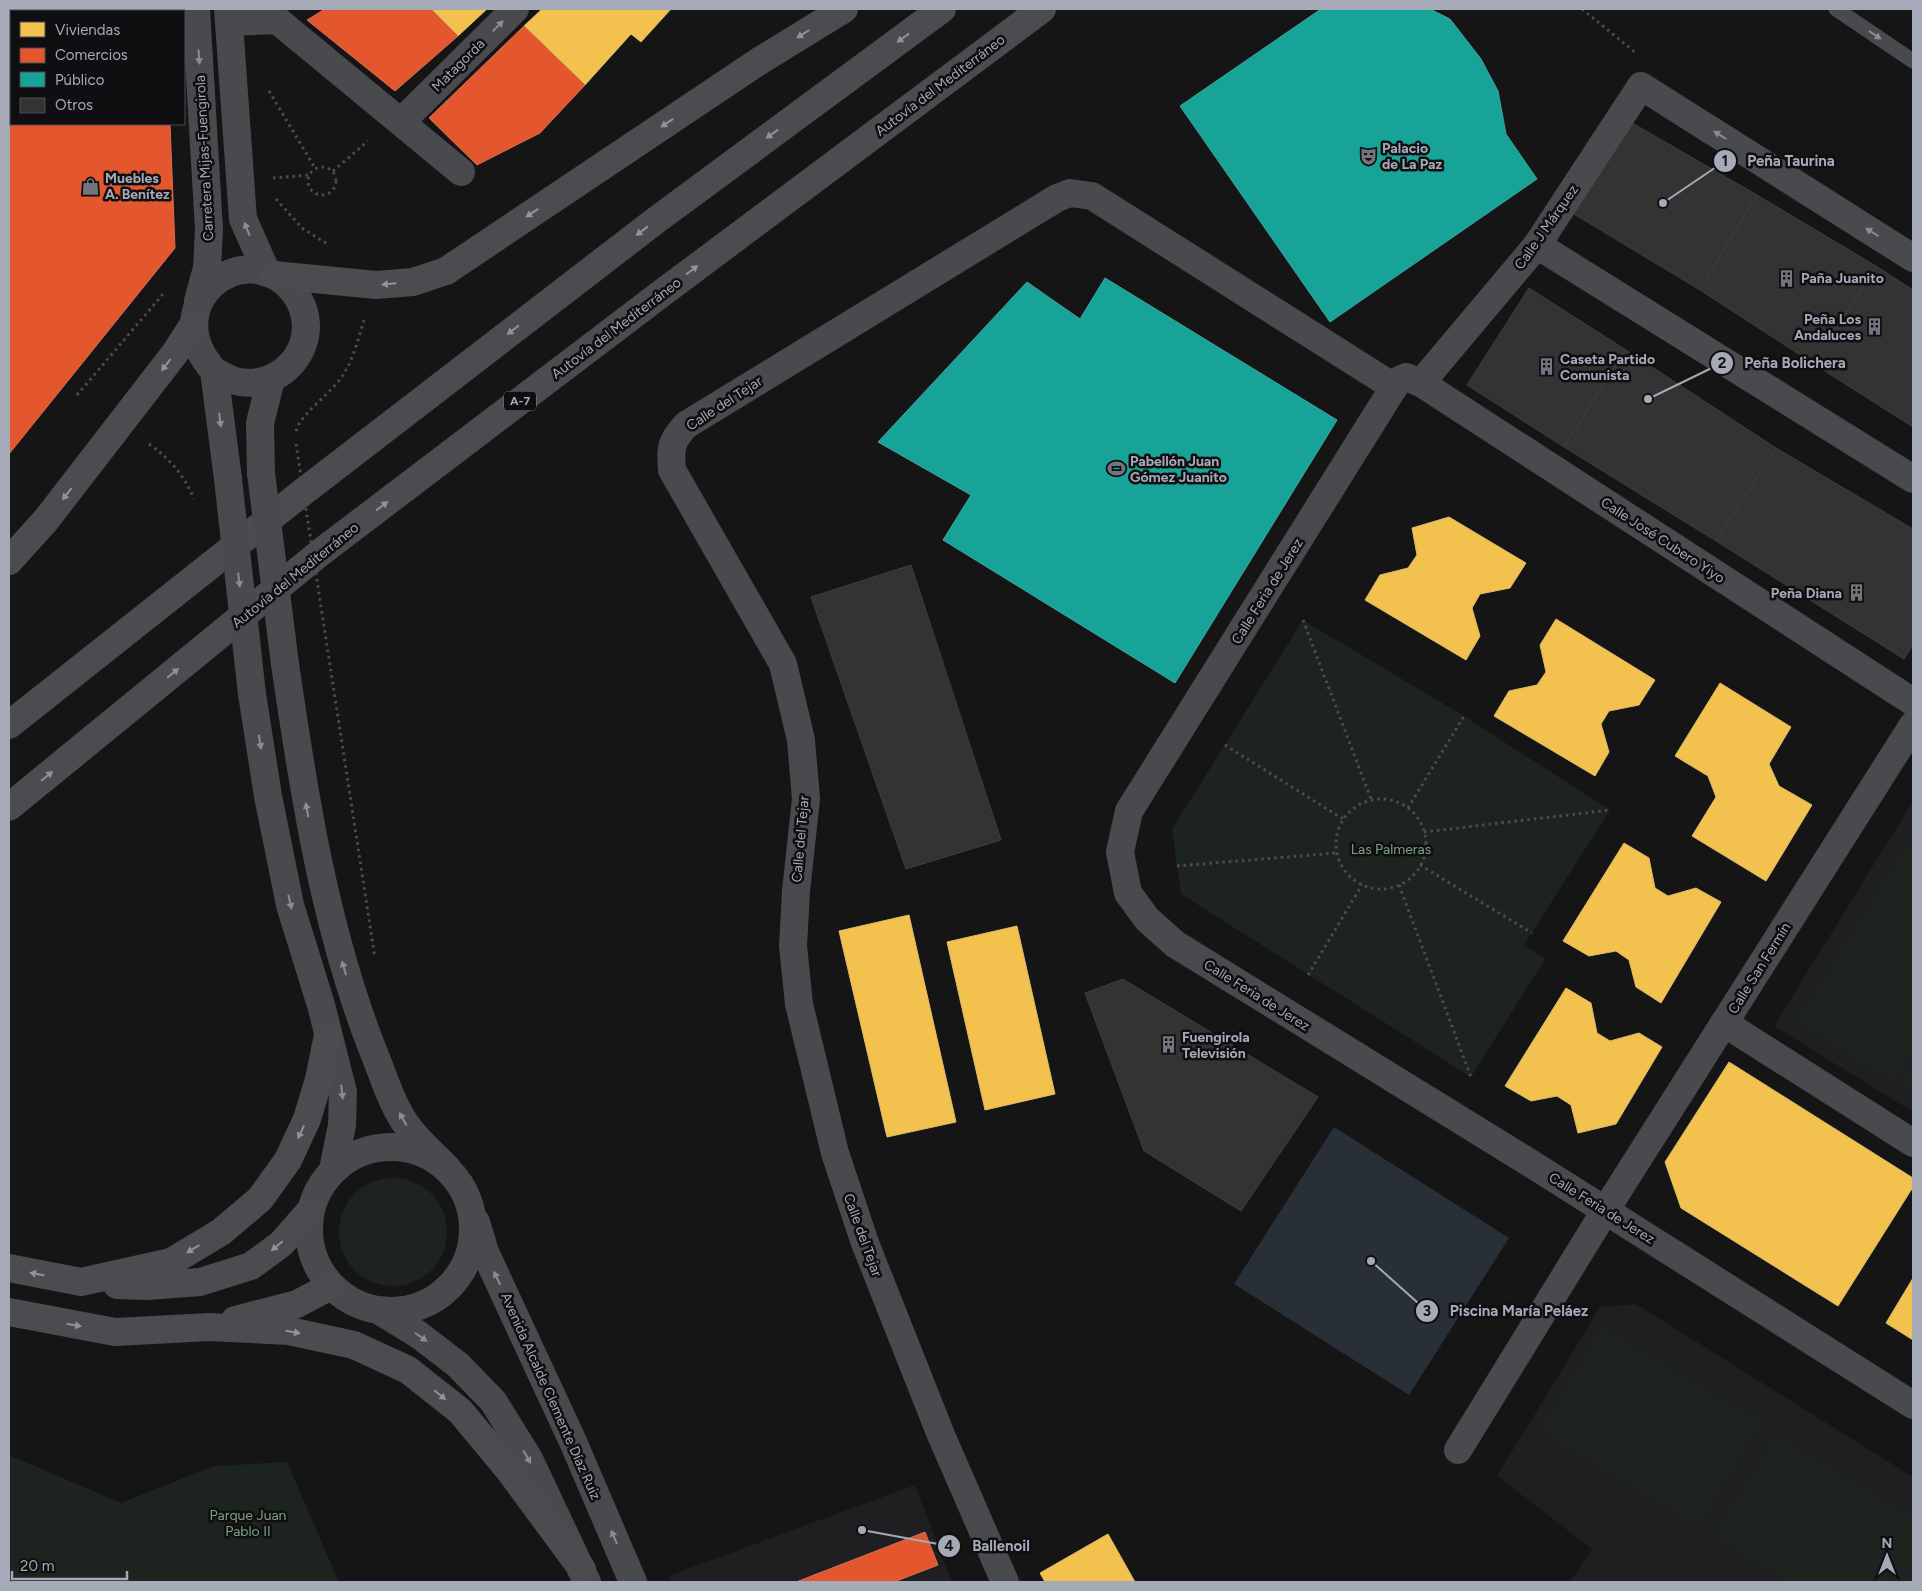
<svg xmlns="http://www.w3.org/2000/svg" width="1922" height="1591" viewBox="0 0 1922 1591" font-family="Figtree,sans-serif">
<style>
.built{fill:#1f1f21}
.green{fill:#1d241f}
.water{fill:#282f37}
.homes{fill:#f2c14e;stroke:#dbba6e}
.shops{fill:#e4572e;stroke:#d17057}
.public{fill:#17a398;stroke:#42a5a1}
.building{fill:#333334;stroke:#3e3e41}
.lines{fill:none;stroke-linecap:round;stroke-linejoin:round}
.path{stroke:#4b4b50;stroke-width:3;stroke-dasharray:2.5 4;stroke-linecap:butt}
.lane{stroke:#494a4e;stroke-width:15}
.street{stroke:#494a4e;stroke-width:28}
.highway{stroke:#4c4c50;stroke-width:28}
.path-bridge{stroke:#4b4b50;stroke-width:3;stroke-dasharray:2.5 4;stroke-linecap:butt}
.street-bridge{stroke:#494a4e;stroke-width:28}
.oneway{fill:#8a8c98}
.oneway2{fill:#90929d}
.labels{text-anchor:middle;stroke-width:5;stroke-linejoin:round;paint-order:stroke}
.shield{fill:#0f0f11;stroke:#797b85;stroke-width:1}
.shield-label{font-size:12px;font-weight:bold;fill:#a6a9b7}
.street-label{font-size:14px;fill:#a6a9b7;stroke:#0f0f11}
.poi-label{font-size:14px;font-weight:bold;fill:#a6a9b7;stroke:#0f0f11;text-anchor:start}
.park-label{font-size:14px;fill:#7ca282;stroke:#0f0f11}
.leader{fill:none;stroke:#a6a9b7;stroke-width:2}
.callout-dot{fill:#a6a9b7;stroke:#0f0f11;stroke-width:2}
.mark-label{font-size:15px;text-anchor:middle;font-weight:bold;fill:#111}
.callout-label{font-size:15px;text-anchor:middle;font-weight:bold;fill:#a6a9b7;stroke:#0f0f11;stroke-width:5;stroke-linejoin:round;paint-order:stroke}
</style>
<rect width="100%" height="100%" fill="#151515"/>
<g class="built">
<polygon points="1913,801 1913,1112 1774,1026"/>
<polygon points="1636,1304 1913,1477 1913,1582 1570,1582 1592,1549 1497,1476 1600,1307"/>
<polygon points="915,1485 952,1582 671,1582 668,1576"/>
</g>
<g class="green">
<polygon points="1303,620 1464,716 1610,810 1524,945 1545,959 1471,1077 1181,894 1172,829"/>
<polygon points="1913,837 1913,1048 1892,1081 1797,1021"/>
<polygon points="1913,1067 1913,1094 1901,1087"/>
<circle cx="393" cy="1232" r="54"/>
<polygon points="1603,1328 1760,1422 1698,1526 1541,1431"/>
<polygon points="1776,1435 1913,1518 1913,1582 1789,1582 1714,1537"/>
<polygon points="9,1455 121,1503 214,1466 287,1462 339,1582 9,1582"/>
</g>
<polygon class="water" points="1334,1127 1509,1238 1409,1395 1234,1284"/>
<g class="homes">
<polygon points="431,9 487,9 458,36"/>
<polygon points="542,9 671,9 641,42 631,34 585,85 524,26"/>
<polygon points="1449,517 1526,563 1510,588 1480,594 1472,608 1480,636 1466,660 1365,600 1380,575 1408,568 1417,555 1412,528"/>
<polygon points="1556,619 1655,680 1639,705 1609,711 1601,724 1609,752 1595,776 1494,716 1509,691 1537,685 1546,672 1540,645"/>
<polygon points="1720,683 1791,727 1769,764 1779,786 1812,805 1766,881 1692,836 1716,797 1708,776 1675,756"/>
<polygon points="1624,843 1649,858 1655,888 1668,896 1696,888 1721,902 1661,1003 1636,987 1629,960 1616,951 1589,956 1563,941"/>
<polygon points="909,915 956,1122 887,1137 839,931"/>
<polygon points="1017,926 1055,1094 985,1110 947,942"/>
<polygon points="1566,988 1591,1003 1597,1033 1610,1041 1639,1033 1662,1047 1616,1124 1578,1133 1571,1105 1557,1096 1531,1101 1505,1086"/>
<polygon points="1729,1062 1913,1178 1913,1187 1838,1306 1681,1208 1665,1162"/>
<polygon points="1913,1278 1913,1340 1886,1323"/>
<polygon points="1108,1534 1135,1582 1045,1582 1040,1573"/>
</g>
<g class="shops">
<polygon points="9,9 58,9 66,11 11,11 11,124 170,124 175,248 9,454"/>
<polygon points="99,9 115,9 118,11 98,11"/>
<polygon points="325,9 431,9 458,36 395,91 307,20"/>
<polygon points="524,26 585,85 540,133 477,165 429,118"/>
<polygon points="925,1532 938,1565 894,1582 796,1582"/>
</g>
<g class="public">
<polygon points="1321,9 1430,9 1450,19 1481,59 1498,91 1506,134 1537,179 1330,322 1180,106"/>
<polygon points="1105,278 1337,420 1175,683 943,540 971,495 878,442 1027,282 1080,319"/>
</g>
<g class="building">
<polygon points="1627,120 1757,195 1700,290 1569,211"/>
<polygon points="1757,195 1876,266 1814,364 1700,290"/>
<polygon points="1876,266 1913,290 1913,427 1814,364"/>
<polygon points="1529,288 1626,350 1564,447 1467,385"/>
<polygon points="1626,350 1776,448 1716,541 1564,447"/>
<polygon points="1776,448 1913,529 1913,645 1904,659 1716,541"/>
<polygon points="911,565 1001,840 906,869 811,597"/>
<polygon points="1123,979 1318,1097 1241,1211 1144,1151 1085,993"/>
</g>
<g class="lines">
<g class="path">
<polyline points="1582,9 1636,53"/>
<polyline points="269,91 315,168"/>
<circle cx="322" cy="181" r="14"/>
<polyline points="333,171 368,141"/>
<polyline points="273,178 309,175"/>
<polyline points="276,199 302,228 329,245"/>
<polyline points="77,395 164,293"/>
<path d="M296 431C301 413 331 394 343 375 354 358 359 336 365 317"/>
<path d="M149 444C170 459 184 475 194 499"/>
<polyline points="1303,620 1371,799"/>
<polyline points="1225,745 1343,819"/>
<circle cx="1381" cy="844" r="45"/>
<polyline points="1408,808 1464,716"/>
<polyline points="1424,832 1610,810"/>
<polyline points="1420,865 1532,933"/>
<polyline points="1177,866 1336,853"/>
<polyline points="1399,885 1471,1077"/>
<polyline points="1308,975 1362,885"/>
</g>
<polyline class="lane" points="1836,9 1913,61"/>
<g class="street">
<polyline points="196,9 209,230 207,268 198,301"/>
<polyline points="228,9 243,219 267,273"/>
<polyline points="229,22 277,20 461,172"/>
<polyline points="401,122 515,9"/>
<polyline points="1537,245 1913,479"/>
<path d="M214 371C221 374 228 379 235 381 271 390 305 363 306 327 306 314 302 303 294 292 245 232 154 304 214 371L228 479"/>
<polyline points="1421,383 1537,245 1641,86 1913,258"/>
<polyline points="261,473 260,423 271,379"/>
<path d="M285 664C304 795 324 924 372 1048 383 1074 391 1104 408 1127 419 1142 434 1155 447 1168"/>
<polyline points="252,694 268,796 290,905 321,1005 343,1092 342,1125 333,1170"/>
<polyline points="1913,702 1421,383 1406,377 1399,380 1394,387 1129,811 1120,852 1128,893 1147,919 1175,944 1530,1163 1913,1405"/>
<polyline points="1724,1023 1913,1143"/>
<circle cx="391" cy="1229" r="82"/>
<polyline points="476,1222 485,1252 574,1444 633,1582"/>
<polyline points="380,1311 419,1335 458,1365 493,1401 529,1459 587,1582"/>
<polyline points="1458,1450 1605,1211 1913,725"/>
<path d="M1005 1582 941 1435 865 1243 835 1153 799 1004 793 946 796 891 806 799 801 740 783 664 672 470C670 448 671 441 686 425L1057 198 1070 193 1092 196 1394 387"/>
</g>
<g class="highway">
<polyline points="274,275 376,285 413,282 446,271 761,60 844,9"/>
<polyline points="9,561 46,520 175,353 193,325"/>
<polyline points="9,725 303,492 655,221 942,9"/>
<polyline points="9,807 321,552 662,293 1042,9"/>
<polyline points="9,1268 81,1282 171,1262 221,1232 260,1199 288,1160 307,1119 319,1079 328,1035"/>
<polyline points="117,1285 147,1286 200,1282 251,1266 281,1244 310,1211"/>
<polyline points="9,1312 115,1332 210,1327 289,1331 354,1345 408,1370 460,1411 509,1470 582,1569"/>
<polyline points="235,1320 297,1304 331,1286"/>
</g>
<polyline class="path-bridge" points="296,444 375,958"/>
<g class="street-bridge">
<polyline points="261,473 285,664"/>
<polyline points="228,479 252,694"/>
</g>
</g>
<defs><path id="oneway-solid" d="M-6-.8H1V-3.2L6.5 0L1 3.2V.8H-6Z" transform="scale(1.25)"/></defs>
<g class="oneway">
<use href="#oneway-solid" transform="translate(498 26) rotate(-45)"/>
<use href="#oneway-solid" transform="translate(1875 35) rotate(34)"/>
<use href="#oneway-solid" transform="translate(199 57) rotate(86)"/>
<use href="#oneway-solid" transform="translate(1720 135) rotate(-148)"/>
<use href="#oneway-solid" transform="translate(247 229) rotate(-112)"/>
<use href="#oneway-solid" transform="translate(1872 232) rotate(-148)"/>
<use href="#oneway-solid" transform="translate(220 420) rotate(83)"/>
<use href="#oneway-solid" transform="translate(239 580) rotate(83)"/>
<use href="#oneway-solid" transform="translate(260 742) rotate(81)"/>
<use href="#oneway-solid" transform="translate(307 810) rotate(-101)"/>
<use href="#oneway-solid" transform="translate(290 902) rotate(77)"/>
<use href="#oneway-solid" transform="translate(344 968) rotate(-106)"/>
<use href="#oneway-solid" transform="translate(342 1092) rotate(83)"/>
<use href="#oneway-solid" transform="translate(403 1119) rotate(-119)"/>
<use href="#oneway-solid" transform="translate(497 1278) rotate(-115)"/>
<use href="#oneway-solid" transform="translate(421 1337) rotate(35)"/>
<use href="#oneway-solid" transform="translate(527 1457) rotate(60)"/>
<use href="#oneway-solid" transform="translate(614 1537) rotate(-113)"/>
</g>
<g class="oneway2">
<use href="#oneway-solid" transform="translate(803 34) rotate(148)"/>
<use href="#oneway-solid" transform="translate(903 38) rotate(144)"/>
<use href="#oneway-solid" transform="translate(667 123) rotate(146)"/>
<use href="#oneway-solid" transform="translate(772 134) rotate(144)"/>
<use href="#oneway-solid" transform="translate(532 213) rotate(146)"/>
<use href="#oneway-solid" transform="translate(642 231) rotate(142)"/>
<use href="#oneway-solid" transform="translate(692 270) rotate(-37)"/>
<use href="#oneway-solid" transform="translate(389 284) rotate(175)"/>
<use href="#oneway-solid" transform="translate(513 330) rotate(142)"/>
<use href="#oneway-solid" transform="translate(166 365) rotate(128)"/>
<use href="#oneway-solid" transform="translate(67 494) rotate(128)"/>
<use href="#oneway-solid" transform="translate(382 506) rotate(-37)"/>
<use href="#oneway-solid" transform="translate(173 673) rotate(-39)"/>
<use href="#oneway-solid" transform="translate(47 776) rotate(-39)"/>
<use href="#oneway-solid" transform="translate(301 1132) rotate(115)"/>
<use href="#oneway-solid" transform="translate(277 1246) rotate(140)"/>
<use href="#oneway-solid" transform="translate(193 1249) rotate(149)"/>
<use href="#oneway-solid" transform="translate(37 1274) rotate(-169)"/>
<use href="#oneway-solid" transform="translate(74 1325) rotate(10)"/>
<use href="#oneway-solid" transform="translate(293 1332) rotate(10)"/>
<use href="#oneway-solid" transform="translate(440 1395) rotate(39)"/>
</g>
<defs>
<symbol id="theatre-bare" viewBox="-9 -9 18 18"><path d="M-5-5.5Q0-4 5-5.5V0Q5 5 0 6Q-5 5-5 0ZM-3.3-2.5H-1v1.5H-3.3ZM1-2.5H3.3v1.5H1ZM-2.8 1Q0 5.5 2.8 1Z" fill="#73757e" stroke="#0f0f11" stroke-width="2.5" paint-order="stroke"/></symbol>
<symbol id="shop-bare" viewBox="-9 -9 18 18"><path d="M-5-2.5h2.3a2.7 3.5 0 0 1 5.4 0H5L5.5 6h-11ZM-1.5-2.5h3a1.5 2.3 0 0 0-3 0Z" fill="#73757e" stroke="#0f0f11" stroke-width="2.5" paint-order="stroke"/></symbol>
<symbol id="building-bare" viewBox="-9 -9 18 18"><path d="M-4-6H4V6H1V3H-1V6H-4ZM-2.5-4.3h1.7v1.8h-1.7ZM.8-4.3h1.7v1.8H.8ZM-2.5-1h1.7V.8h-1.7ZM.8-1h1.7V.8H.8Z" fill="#73757e" stroke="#0f0f11" stroke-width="2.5" paint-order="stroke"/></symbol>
<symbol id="stadium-bare" viewBox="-9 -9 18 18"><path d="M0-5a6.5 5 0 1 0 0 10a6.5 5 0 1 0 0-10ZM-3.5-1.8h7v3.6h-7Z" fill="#73757e" stroke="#0f0f11" stroke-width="2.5" paint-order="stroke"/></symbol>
</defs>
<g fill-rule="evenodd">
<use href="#theatre-bare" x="1356" y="144" width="25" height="25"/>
<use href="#shop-bare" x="78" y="174" width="25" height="25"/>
<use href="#building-bare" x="1774" y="266" width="25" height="25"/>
<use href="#building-bare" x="1862" y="314" width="25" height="25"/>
<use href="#building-bare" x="1534" y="354" width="25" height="25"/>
<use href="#stadium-bare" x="1104" y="456" width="25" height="25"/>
<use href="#building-bare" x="1844" y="580" width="25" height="25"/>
<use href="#building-bare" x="1156" y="1032" width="25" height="25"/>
</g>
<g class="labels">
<rect class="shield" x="504" y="391.5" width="32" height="19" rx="4"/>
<g class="shield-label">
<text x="520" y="405">A-7</text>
</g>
<g class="street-label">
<text transform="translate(458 65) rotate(-45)" y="5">Matagorda</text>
<text transform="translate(940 85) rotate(-37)" y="5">Autovía del Mediterráneo</text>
<text transform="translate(204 158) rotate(-93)" y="5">Carretera Mijas-Fuengirola</text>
<text transform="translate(1546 227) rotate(-55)" y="5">Calle J Márquez</text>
<text transform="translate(616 328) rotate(-37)" y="5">Autovía del Mediterráneo</text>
<text transform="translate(724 403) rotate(-33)" y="5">Calle del Tejar</text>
<text transform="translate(1663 540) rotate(33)" y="5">Calle José Cubero Yiyo</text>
<text transform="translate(295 575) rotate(-39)" y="5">Autovía del Mediterráneo</text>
<text transform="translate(1267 591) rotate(-58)" y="5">Calle Feria de Jerez</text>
<text transform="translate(800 839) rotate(-85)" y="5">Calle del Tejar</text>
<text transform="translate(1759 968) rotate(-58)" y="5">Calle San Fermín</text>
<text transform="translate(1257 995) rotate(32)" y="5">Calle Feria de Jerez</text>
<text transform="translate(1602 1208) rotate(32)" y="5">Calle Feria de Jerez</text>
<text transform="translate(863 1235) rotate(70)" y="5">Calle del Tejar</text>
<text transform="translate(551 1396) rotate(66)" y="5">Avenida Alcalde Clemente Díaz Ruiz</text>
</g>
<g class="poi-label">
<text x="1382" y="153">Palacio<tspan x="1382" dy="16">de La Paz</tspan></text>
<text x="105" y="183">Muebles<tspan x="105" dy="16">A. Benítez</tspan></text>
<text x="1801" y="283">Paña Juanito</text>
<text x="1861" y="324" text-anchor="end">Peña Los<tspan x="1861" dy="16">Andaluces</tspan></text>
<text x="1560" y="364">Caseta Partido<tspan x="1560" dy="16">Comunista</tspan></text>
<text x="1130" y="466">Pabellón Juan<tspan x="1130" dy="16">Gómez Juanito</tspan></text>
<text x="1842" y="598" text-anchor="end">Peña Diana</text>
<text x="1182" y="1042">Fuengirola<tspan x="1182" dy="16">Televisión</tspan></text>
</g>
<g class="park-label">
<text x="1391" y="854">Las Palmeras</text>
<text x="248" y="1520">Parque Juan<tspan x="248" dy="16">Pablo II</tspan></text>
</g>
</g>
<path class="leader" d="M1663 203L1725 161M1648 399L1722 363M1371 1261L1427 1311M862 1530L949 1546"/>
<g class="callout-dot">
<circle cx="1663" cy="203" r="5"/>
<circle cx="1648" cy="399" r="5"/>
<circle cx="1371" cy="1261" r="5"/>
<circle cx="862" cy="1530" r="5"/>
<circle cx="1725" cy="161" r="12"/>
<circle cx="1722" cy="363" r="12"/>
<circle cx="1427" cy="1311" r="12"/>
<circle cx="949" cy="1546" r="12"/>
</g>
<g class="mark-label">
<text x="1725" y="166">1</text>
<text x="1722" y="368">2</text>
<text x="1427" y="1316">3</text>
<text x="949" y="1551">4</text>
</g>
<g class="callout-label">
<text x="1791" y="166">Peña Taurina</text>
<text x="1795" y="368">Peña Bolichera</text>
<text x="1519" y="1316">Piscina María Peláez</text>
<text x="1001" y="1551">Ballenoil</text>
</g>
<rect width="1922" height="1591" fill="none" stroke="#a6a9b7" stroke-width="20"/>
<rect x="10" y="10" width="175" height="115" fill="#0f0f11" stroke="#4b4d53"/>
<rect x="20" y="22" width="25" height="15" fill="#f2c14e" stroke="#4b4d53"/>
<text x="55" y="35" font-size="15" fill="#a6a9b7">Viviendas</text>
<rect x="20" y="48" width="25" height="15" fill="#e4572e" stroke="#4b4d53"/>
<text x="55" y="60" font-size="15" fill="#a6a9b7">Comercios</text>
<rect x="20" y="72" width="25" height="15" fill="#17a398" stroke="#4b4d53"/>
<text x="55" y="85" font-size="15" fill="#a6a9b7">Público</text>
<rect x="20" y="98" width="25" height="15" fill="#333334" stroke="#4b4d53"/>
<text x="55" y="110" font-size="15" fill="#a6a9b7">Otros</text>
<g transform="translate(1887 1556)" stroke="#0f0f11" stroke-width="4" paint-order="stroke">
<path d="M0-4L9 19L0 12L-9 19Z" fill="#a6a9b7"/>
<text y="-8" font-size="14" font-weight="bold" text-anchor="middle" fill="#a6a9b7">N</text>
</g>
<path d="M12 1571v8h115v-8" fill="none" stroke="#a6a9b7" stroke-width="2.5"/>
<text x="20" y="1571" font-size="15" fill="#a6a9b7" stroke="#0f0f11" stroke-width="4" paint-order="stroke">20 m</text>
</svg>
